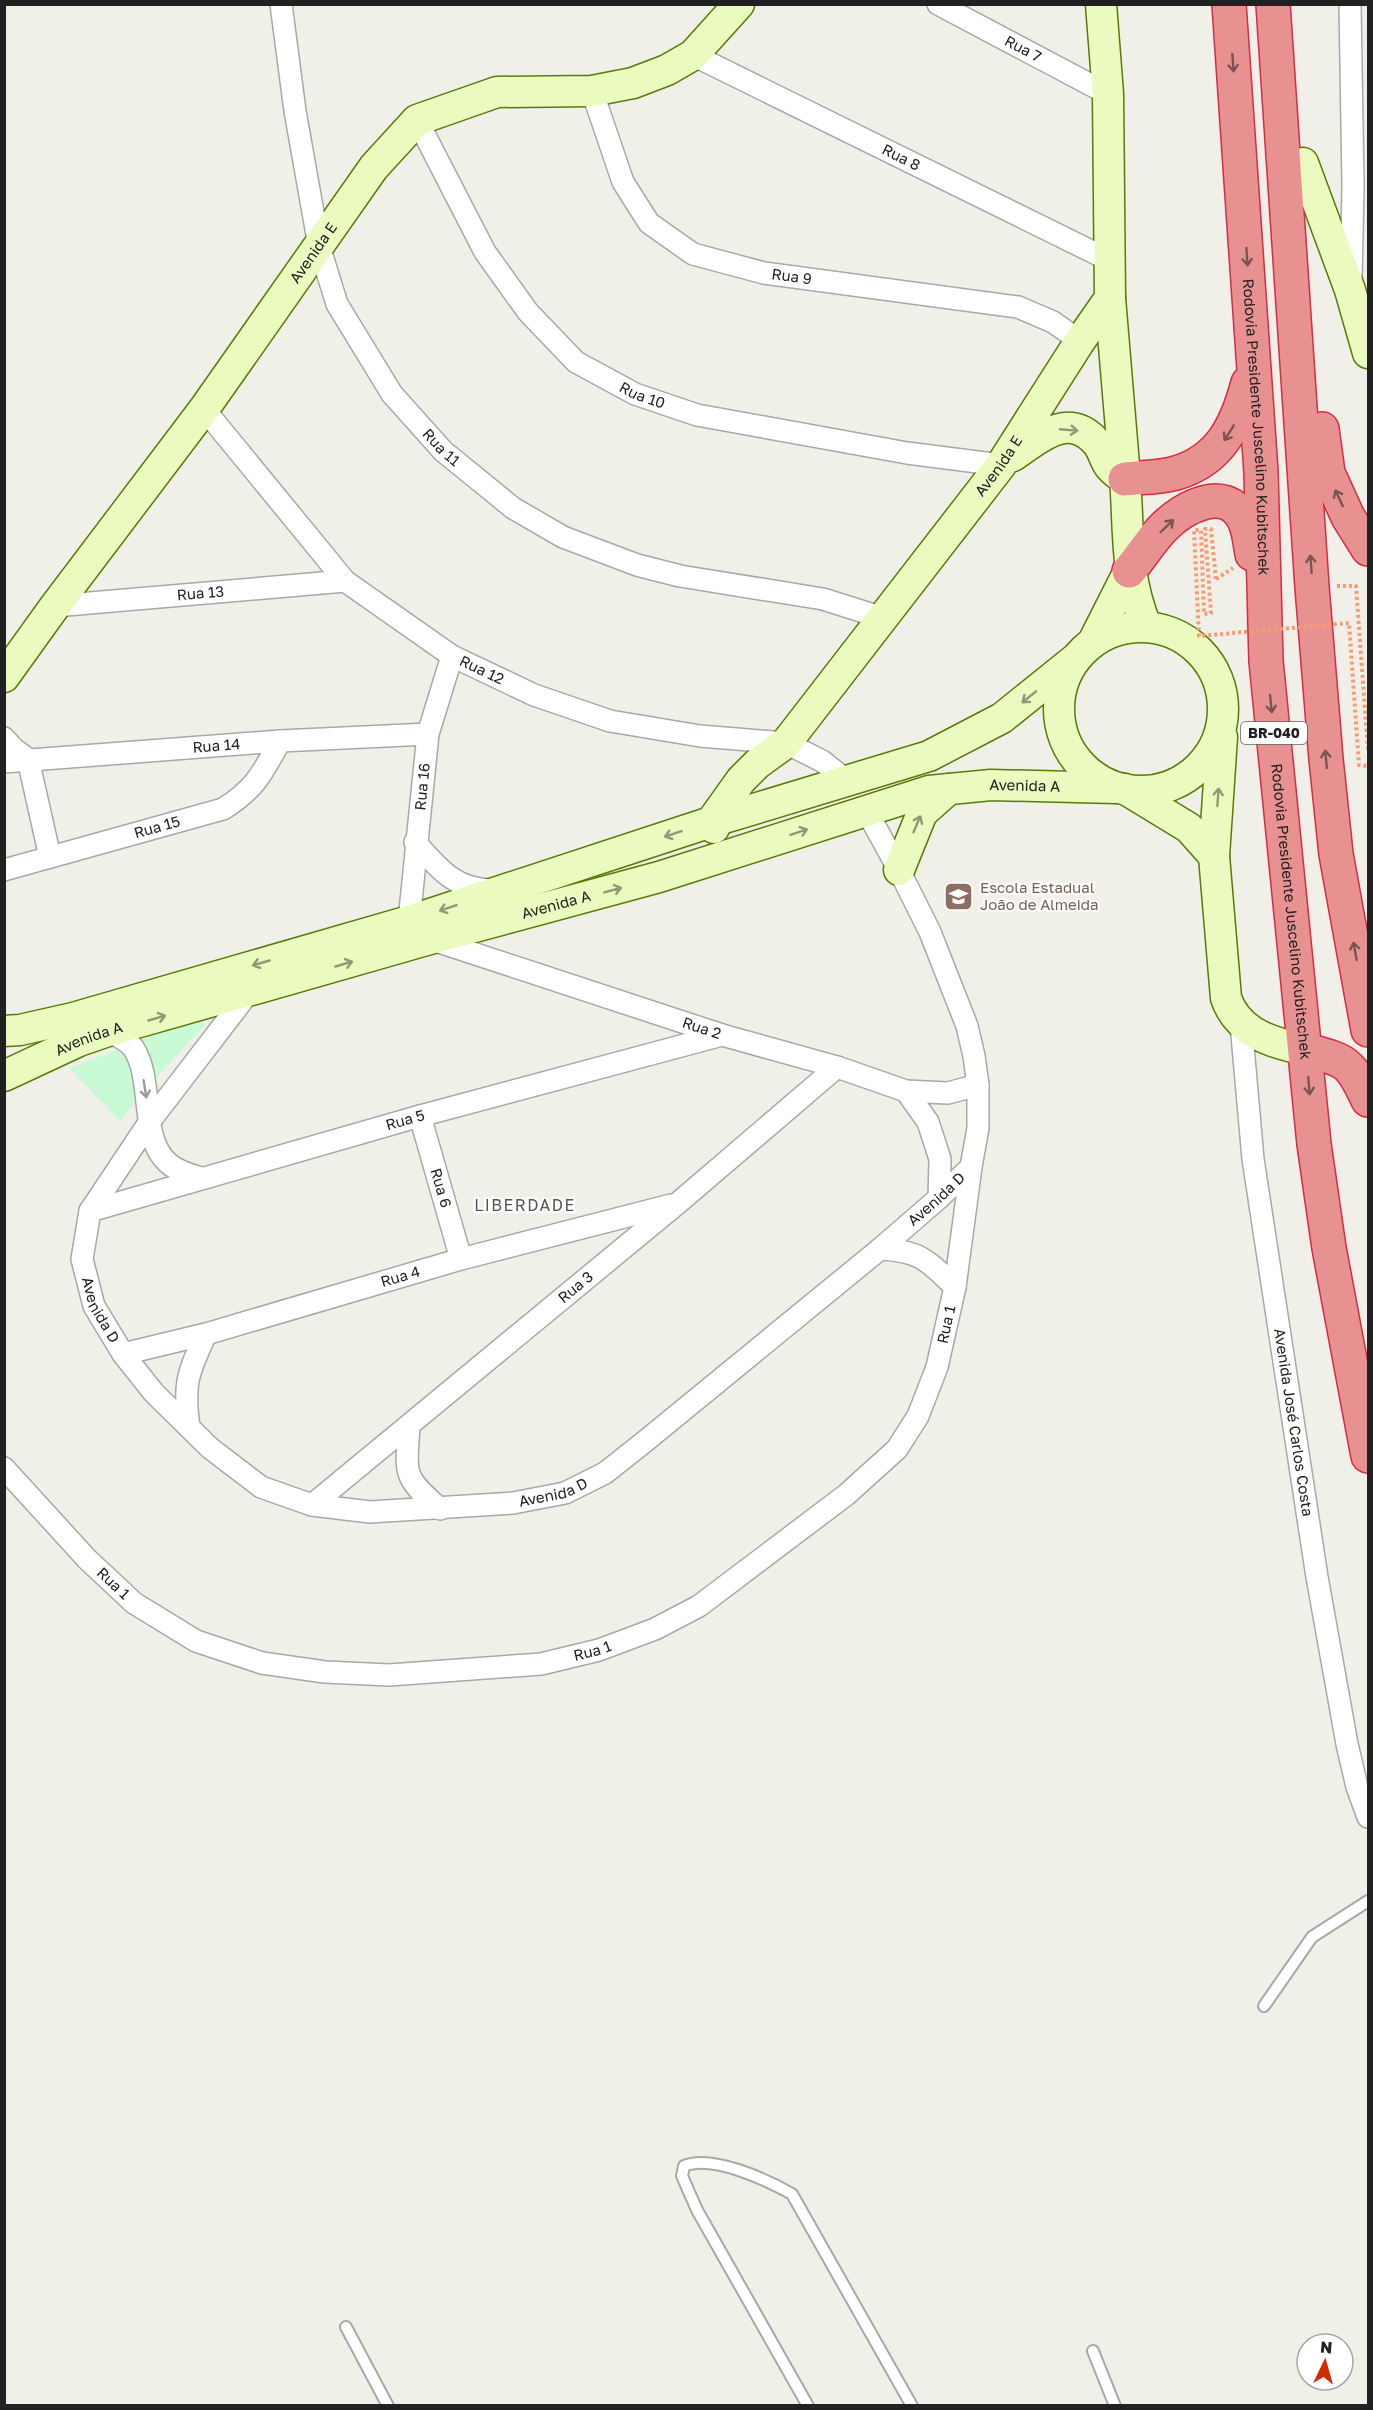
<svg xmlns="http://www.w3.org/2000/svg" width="1373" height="2410" viewBox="0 0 1373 2410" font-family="'Golos Text',sans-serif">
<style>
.park{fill:#c7fad5}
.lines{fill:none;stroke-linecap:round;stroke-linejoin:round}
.lane-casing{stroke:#a8a8a8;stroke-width:14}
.street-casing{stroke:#a8a8a8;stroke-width:24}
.secondary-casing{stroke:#577b06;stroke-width:33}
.highway-casing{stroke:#db2943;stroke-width:36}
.path{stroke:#f99a71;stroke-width:4;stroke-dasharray:3 3;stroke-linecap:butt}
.lane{stroke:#fff;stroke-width:10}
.street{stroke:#fff;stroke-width:21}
.secondary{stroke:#ebfabe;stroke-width:30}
.highway{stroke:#e79291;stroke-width:33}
.path-bridge{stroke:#f99a71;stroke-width:4;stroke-dasharray:3 3;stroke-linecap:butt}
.oneway{stroke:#7a5453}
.oneway2{stroke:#909877}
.oneway3{stroke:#9b9b9b}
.labels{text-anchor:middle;stroke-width:4.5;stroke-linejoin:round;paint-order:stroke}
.shield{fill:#fff;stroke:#646464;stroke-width:1.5}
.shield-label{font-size:14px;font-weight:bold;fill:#212121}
.street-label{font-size:15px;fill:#212121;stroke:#fff}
.education-label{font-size:15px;fill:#785e54;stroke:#fff;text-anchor:start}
.neighbourhood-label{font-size:16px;letter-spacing:1.5px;fill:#545454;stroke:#fff}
</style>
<rect width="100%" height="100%" fill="#f1f0e8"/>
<polygon class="park" points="198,1018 205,1025 146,1088 120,1121 69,1068"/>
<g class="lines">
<defs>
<g id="lane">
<polyline points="1264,2006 1312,1937 1368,1901"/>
<polyline points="346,2327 388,2406"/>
<polyline points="1093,2351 1115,2406"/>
<path d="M808 2406 697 2210 682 2176 684 2166C712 2154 767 2180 792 2194L912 2406"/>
</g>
<g id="street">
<path id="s1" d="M281 4 295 111 319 246 337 304 392 394 443 451 513 508 563 537 637 565 680 576 823 599 883 618"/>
<path id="s2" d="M938 4 1108 94"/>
<polyline points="1350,4 1353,186 1351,280"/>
<path id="s3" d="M693 55 1111 261"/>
<path id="s4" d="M592 91 623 182 649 223 693 254 764 273 1018 307 1053 322 1080 341"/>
<path id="s5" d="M417 120 485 252 528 312 576 362 635 394 697 415 907 453 1001 465"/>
<path id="s6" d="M204 409 345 581 452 656 534 695 610 721 700 736 786 743 822 761 846 780"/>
<path id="s7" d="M55 606 345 581"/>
<polyline points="4,738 14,749 28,759 50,857"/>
<path id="s8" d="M4 762 280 741 428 734"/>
<path d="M415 842C439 869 455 890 493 890"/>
<path id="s9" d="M4 870 223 809C255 789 262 774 280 741"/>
<path id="s10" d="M409 921 428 734 452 656"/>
<path id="s11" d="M430 939 722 1035 837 1067 906 1091 948 1093 978 1085"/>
<path id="s12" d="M249 992 150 1121 90 1211 82 1259 94 1306 123 1354 154 1393 210 1448 261 1487 312 1505 370 1512 513 1503 565 1493 605 1473 643 1443 880 1249 939 1198 971 1167 978 1128V1085L974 1056 967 1026 930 932 899 870 866 810"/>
<path id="s13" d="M1241 1024 1253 1159 1317 1577 1347 1744 1357 1787 1368 1817"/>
<path d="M108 1031C117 1036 128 1040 134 1049 154 1081 139 1137 168 1163 177 1171 190 1175 201 1178"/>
<polyline points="906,1091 928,1122 940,1159 939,1198"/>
<path id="s14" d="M420 1116 461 1259"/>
<path id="s15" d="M90 1211 420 1116 722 1035"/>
<path d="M880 1249C921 1251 927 1260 955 1287"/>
<path id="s16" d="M123 1354 206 1334 461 1259 671 1205"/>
<path d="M409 1426C406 1475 402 1476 440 1509"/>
<path d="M189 1427C183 1384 188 1372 206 1334"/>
<path id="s17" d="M4 1468 87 1559 134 1603 196 1641 262 1663 325 1672 389 1675 541 1664 599 1650 655 1629 699 1606 846 1495 897 1449 918 1416 937 1367 955 1287 971 1167"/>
<path id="s18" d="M312 1505 678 1203 837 1067"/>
</g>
<g id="secondary">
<polyline points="1303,163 1350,290 1368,353"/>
<path d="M1110 298C1115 357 1120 417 1125 477 1129 531 1125 575 1146 626"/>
<path d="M1013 456C1039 438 1068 411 1096 442 1103 449 1104 460 1110 467 1114 472 1120 476 1125 479"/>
<circle cx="1141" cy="709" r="82"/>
<polyline points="1093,642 1129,571"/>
<path id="s19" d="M4 677 55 606 204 409 374 167 417 120 497 92 592 91 633 83 667 70 693 55 739 4"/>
<path d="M1222 737 1214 856 1226 998C1238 1033 1272 1043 1306 1050"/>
<polyline points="1125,789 1189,828 1214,856"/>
<path id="s20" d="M714 828 711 822 741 780 757 764 786 743 1001 465 1080 341 1110 298 1108 94 1101 4"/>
<polyline points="899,870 922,813 949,789"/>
<polyline points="4,1031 20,1030 73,1018 409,921 711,822 929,756 1002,718 1074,660"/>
<path id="s21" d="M4 1076 79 1041 108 1031 430 939 659 877 929 791 991 785 1116 788"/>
</g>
<g id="highway">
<path id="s22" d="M1229 4 1261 472 1266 661 1314 1144 1329 1248 1368 1456"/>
<polyline points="1273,4 1312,587 1326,759 1336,854 1368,1030"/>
<polyline points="1322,429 1328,473 1348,517 1368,549"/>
<path d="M1125 479C1141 477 1160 478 1176 473 1221 460 1237 424 1248 383"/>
<path d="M1129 571C1141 557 1151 540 1164 527 1184 507 1225 485 1243 518 1249 528 1250 543 1252 554"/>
<path d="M1306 1050C1347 1061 1350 1061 1368 1100"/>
</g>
</defs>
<use href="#lane" class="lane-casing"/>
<use href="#street" class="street-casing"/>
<use href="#secondary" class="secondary-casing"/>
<use href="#highway" class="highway-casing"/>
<g class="path">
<polyline points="1216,579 1233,568"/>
<polyline points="1337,586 1356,586 1368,751"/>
</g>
<use href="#lane" class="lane"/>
<use href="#street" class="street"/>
<use href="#secondary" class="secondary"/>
<use href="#highway" class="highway"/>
<polyline class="path-bridge" points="1216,579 1211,529 1205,529 1211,613 1204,614 1201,530 1194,530 1199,636 1349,623 1359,765 1368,766"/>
</g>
<defs><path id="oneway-shaft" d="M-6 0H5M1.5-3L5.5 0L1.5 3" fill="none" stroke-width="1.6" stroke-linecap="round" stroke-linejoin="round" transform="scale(1.5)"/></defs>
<g class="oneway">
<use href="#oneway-shaft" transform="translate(1233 63) rotate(86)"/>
<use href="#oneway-shaft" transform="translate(1247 257) rotate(86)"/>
<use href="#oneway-shaft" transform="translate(1229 433) rotate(122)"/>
<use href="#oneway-shaft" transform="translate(1339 498) rotate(-115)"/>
<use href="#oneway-shaft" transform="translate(1167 526) rotate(-44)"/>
<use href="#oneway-shaft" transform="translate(1311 564) rotate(-94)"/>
<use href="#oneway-shaft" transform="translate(1271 704) rotate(84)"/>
<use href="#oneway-shaft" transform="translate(1326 759) rotate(-95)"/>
<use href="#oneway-shaft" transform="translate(1355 951) rotate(-100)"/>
<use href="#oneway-shaft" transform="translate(1309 1086) rotate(85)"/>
</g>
<g class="oneway2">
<use href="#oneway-shaft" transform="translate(1069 430) rotate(5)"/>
<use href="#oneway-shaft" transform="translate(1029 697) rotate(141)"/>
<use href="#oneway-shaft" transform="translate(1218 797) rotate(-86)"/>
<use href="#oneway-shaft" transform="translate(917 824) rotate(-67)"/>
<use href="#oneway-shaft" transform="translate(799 832) rotate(-18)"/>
<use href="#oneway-shaft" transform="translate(673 834) rotate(162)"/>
<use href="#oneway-shaft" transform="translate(613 890) rotate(-15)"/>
<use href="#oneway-shaft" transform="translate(448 908) rotate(162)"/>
<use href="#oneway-shaft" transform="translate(261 963) rotate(164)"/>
<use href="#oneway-shaft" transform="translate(344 964) rotate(-16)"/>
<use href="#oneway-shaft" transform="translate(157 1018) rotate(-16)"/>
</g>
<use class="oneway3" href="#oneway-shaft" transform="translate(145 1089) rotate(81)"/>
<defs>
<symbol id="school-square" viewBox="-11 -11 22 22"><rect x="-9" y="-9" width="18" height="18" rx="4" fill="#8d6e63" stroke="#fff"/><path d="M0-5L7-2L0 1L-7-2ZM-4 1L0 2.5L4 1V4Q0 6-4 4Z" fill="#fff"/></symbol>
</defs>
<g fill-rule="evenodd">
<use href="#school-square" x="942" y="880" width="33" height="33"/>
</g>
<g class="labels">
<rect class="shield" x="1241" y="722" width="66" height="22" rx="4.5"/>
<g class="shield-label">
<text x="1274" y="738">BR-040</text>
</g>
<g class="street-label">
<text dy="5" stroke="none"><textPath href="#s2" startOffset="96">Rua 7</textPath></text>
<text dy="5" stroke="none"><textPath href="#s3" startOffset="232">Rua 8</textPath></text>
<text dy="5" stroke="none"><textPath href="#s19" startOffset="525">Avenida E</textPath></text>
<text dy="5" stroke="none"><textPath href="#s4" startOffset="300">Rua 9</textPath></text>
<text dy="5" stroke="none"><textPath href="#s5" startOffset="366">Rua 10</textPath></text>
<text dy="5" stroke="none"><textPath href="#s22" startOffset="424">Rodovia Presidente Juscelino Kubitschek</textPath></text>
<text dy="5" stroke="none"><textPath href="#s1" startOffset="484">Rua 11</textPath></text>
<text dy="5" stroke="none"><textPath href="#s20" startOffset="466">Avenida E</textPath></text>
<text dy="5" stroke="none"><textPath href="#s7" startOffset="146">Rua 13</textPath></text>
<text dy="5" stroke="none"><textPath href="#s6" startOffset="386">Rua 12</textPath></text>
<text dy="5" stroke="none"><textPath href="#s8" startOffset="213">Rua 14</textPath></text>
<text dy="5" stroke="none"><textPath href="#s21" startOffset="1065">Avenida A</textPath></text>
<text dy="5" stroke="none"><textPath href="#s10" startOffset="135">Rua 16</textPath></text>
<text dy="5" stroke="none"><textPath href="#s9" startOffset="159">Rua 15</textPath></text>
<text dy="5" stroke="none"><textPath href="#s21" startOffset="579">Avenida A</textPath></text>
<text dy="5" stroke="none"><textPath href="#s22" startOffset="910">Rodovia Presidente Juscelino Kubitschek</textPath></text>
<text dy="5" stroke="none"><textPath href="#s11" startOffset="286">Rua 2</textPath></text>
<text dy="5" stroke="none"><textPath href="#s21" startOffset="93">Avenida A</textPath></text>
<text dy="5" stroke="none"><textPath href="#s15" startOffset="328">Rua 5</textPath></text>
<text dy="5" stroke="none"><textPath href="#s14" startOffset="75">Rua 6</textPath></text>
<text dy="5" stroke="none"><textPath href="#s12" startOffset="1400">Avenida D</textPath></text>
<text dy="5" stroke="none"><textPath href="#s16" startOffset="288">Rua 4</textPath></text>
<text dy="5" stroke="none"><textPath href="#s18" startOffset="342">Rua 3</textPath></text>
<text dy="5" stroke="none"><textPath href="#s12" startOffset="374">Avenida D</textPath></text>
<text dy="5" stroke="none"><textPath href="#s17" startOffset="1167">Rua 1</textPath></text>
<text dy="5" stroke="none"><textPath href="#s13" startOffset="402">Avenida José Carlos Costa</textPath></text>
<text dy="5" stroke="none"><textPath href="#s12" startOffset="914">Avenida D</textPath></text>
<text dy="5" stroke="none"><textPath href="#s17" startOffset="159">Rua 1</textPath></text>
<text dy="5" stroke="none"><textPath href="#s17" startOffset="663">Rua 1</textPath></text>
</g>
<g class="education-label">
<text x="980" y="893">Escola Estadual<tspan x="980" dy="17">João de Almeida</tspan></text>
</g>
<g class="neighbourhood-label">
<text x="525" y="1211">LIBERDADE</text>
</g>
</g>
<rect width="1373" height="2410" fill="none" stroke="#212121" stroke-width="12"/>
<g transform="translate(1325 2362) rotate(5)"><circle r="28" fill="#ffffff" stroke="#a6a6a6" stroke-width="1.5"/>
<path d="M0-4.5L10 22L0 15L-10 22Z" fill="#d12a01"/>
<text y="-9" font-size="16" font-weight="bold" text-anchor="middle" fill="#212121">N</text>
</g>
</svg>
